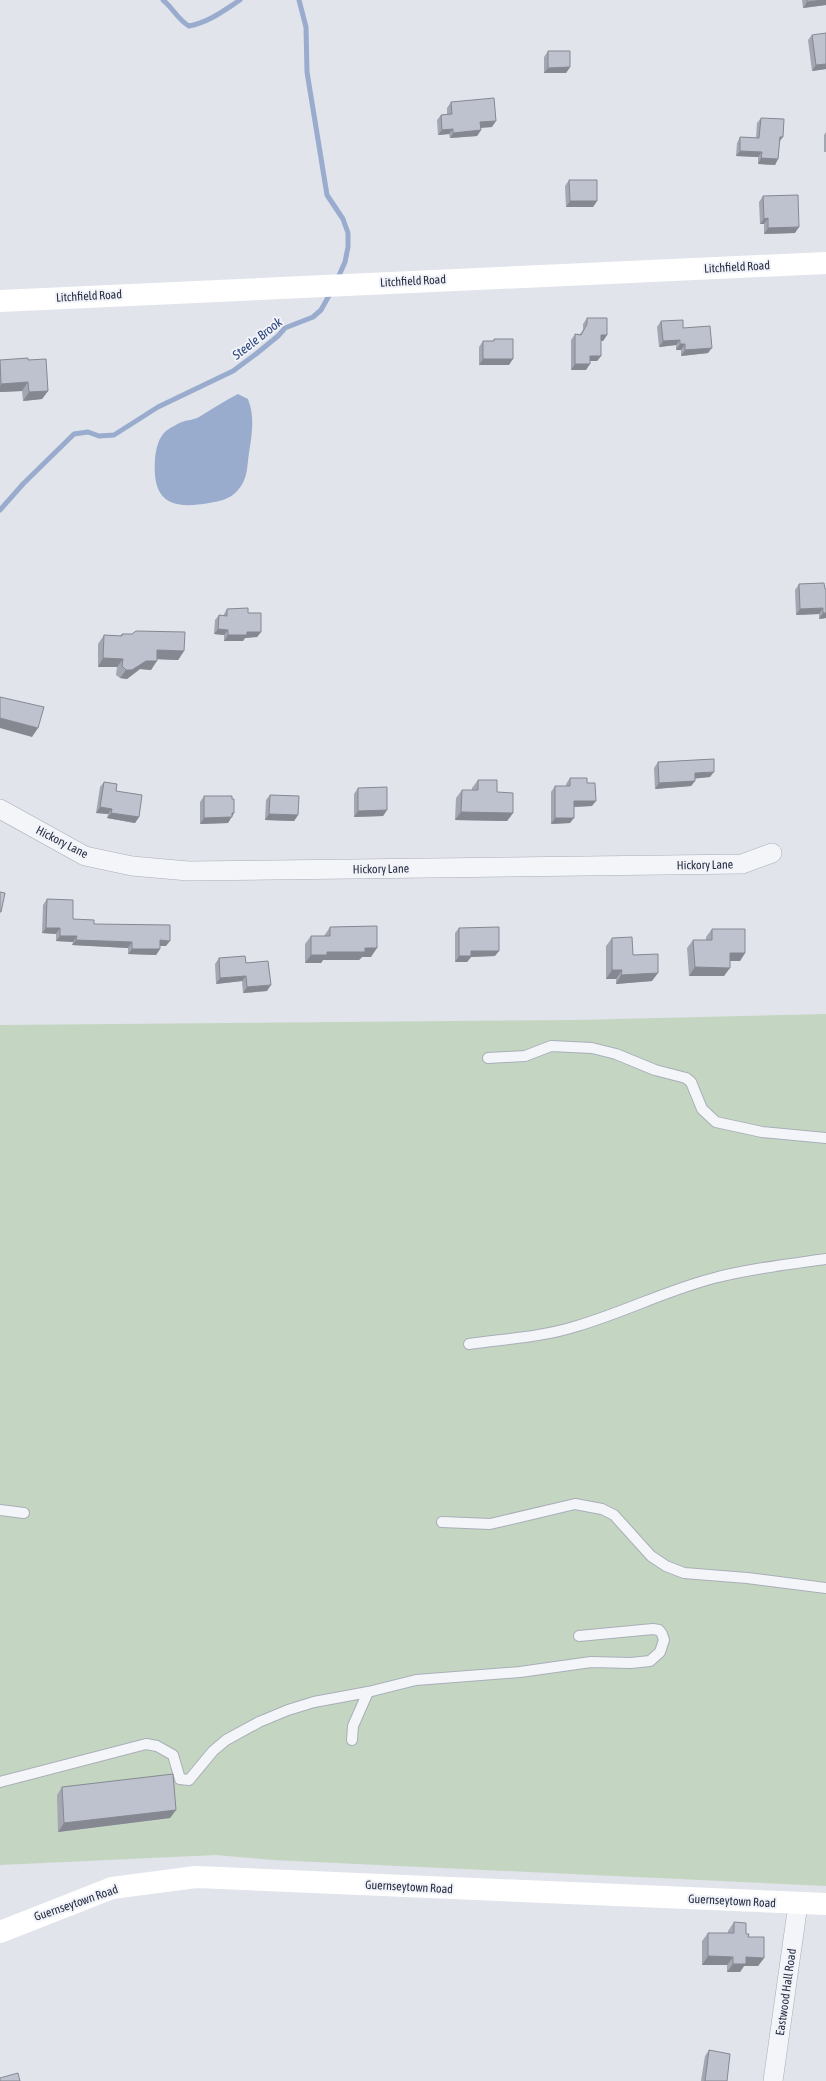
<svg xmlns="http://www.w3.org/2000/svg" width="826" height="2081" viewBox="0 0 826 2081" font-family="'Asap Condensed',sans-serif">
<style>
.green{fill:#c4d6c1}
.water{fill:#99acce}
.lines{fill:none;stroke-linecap:round;stroke-linejoin:round}
.stream{stroke:#99acce;stroke-width:5}
.lane-casing{stroke:#a9aeb9;stroke-width:12}
.street-casing{stroke:#a9aeb9;stroke-width:20}
.lane{stroke:#f4f5f9;stroke-width:10}
.street{stroke:#f4f5f9;stroke-width:19}
.secondary{stroke:#fff;stroke-width:22}
.wall{fill:#a3a7b2}
.shaded-wall{fill:#858891}
.building{fill:#bec2cf;stroke:#858891}
.labels{text-anchor:middle;stroke-width:4;stroke-linejoin:round;paint-order:stroke}
.street-label{font-size:12px;fill:#272f45;stroke:#f1f3f8}
.water-label{font-size:13px;font-style:italic;fill:#2d477d;stroke:#f1f3f8}
</style>
<rect width="100%" height="100%" fill="#e1e4eb"/>
<polygon class="green" points="826,1014 826,1886 273,1860 216,1855 0,1865 0,1025 576,1020"/>
<path class="water" d="M238 394 248 399C255 417 252 434 249 453 247 466 248 479 238 490 231 499 220 501 209 503 170 510 152 501 155 459 156 449 158 438 166 431 170 428 177 424 182 422 187 420 194 420 199 417 212 409 224 401 238 394Z"/>
<g class="lines">
<g class="stream">
<path d="M163 0C173 8 178 20 189 26 209 22 223 11 240 0"/>
<polyline points="299,0 306,27 307,72 327,195 343,219 348,233 348,247 345,262 337,280"/>
<polyline points="0,510 23,484 74,434 88,432 99,436 114,435 158,407 233,371 256,354 278,336 285,328 313,317 321,310 331,292"/>
</g>
<defs>
<g id="lane">
<polyline points="488,1058 525,1056 551,1046 592,1048 616,1054 655,1070 686,1078 691,1082 702,1109 716,1122 762,1132 826,1138"/>
<path d="M469 1344C505 1339 543 1337 577 1326 625 1312 669 1289 718 1277 753 1268 790 1264 826 1259"/>
<polyline points="0,1510 24,1513"/>
<polyline points="442,1522 490,1524 575,1504 602,1509 614,1515 651,1556 666,1566 684,1573 747,1578 826,1588"/>
<polyline points="352,1740 353,1726 368,1692"/>
<polyline points="0,1782 146,1744 157,1746 173,1755 180,1779 189,1780 213,1751 226,1740 259,1722 288,1710 314,1702 368,1692 416,1680 520,1672 591,1662 631,1663 650,1661 660,1652 664,1640 662,1634 659,1630 653,1629 579,1636"/>
</g>
<g id="street">
<polyline points="0,809 85,856 132,866 188,871 742,864 772,853"/>
<polyline points="773,2081 798,1904"/>
</g>
</defs>
<use href="#lane" class="lane-casing"/>
<use href="#street" class="street-casing"/>
<use href="#lane" class="lane"/>
<use href="#street" class="street"/>
<g class="secondary">
<polyline points="0,301 826,263"/>
<polyline points="0,1932 112,1888 196,1877 826,1904"/>
</g>
</g>
<g class="wall">
<polygon points="802,0 826,0 826,5 803,8"/>
<polygon points="812,35 826,69 812,71 808,40"/>
<polygon points="548,51 570,67 566,73 544,73 544,57"/>
<polygon points="451,102 492,127 481,128 481,130 477,136 450,138 449,134 438,135 437,120 441,115 447,114 447,108"/>
<polygon points="761,118 779,142 778,159 775,165 758,164 758,157 736,156 737,143 740,137 756,138 757,123"/>
<polygon points="826,132 826,152 824,152 824,135"/>
<polygon points="569,180 597,201 593,207 566,207 565,186"/>
<polygon points="763,196 795,233 764,234 764,224 760,224 759,202"/>
<polygon points="587,318 607,335 603,341 601,341 601,356 597,361 590,361 586,370 571,370 571,340 575,334 580,334 583,330 583,324"/>
<polygon points="661,321 683,328 708,353 681,356 681,350 676,350 676,345 659,347 657,327"/>
<polygon points="494,339 509,365 479,365 479,347 483,341 493,341"/>
<polygon points="0,360 28,360 48,391 42,399 23,401 22,391 0,392"/>
<polygon points="824,583 826,618 819,619 819,614 796,615 795,590 799,584"/>
<polygon points="227,609 248,613 261,632 257,637 245,638 243,641 224,641 224,635 214,634 215,620 219,615 224,615 224,614"/>
<polygon points="122,634 184,651 178,660 157,659 151,670 140,669 127,679 120,678 116,675 117,667 98,667 98,644 104,635 120,636"/>
<polygon points="658,762 710,777 695,778 695,781 691,786 655,789 654,768"/>
<polygon points="570,778 587,783 592,806 574,807 570,823 551,824 551,792 555,786 566,786 566,784"/>
<polygon points="478,780 497,792 513,813 507,821 455,820 456,798 462,790 472,790 472,788"/>
<polygon points="104,782 139,817 135,823 107,818 108,814 96,813 100,787"/>
<polygon points="358,788 387,810 383,816 354,817 354,794"/>
<polygon points="270,795 298,815 294,821 265,820 266,800"/>
<polygon points="204,796 232,799 234,813 228,823 200,824 200,802"/>
<polygon points="47,899 73,919 94,924 166,946 160,946 160,949 156,955 128,954 128,948 72,945 73,942 56,941 56,934 42,933 43,905"/>
<polygon points="330,927 371,957 362,957 359,960 323,960 321,963 305,963 305,944 311,936 324,936"/>
<polygon points="459,928 495,956 471,957 467,962 455,962 455,933"/>
<polygon points="712,929 745,953 740,961 730,961 724,976 689,976 687,948 693,940 706,940 706,937"/>
<polygon points="612,938 633,955 652,981 616,984 616,979 606,979 606,946"/>
<polygon points="219,958 246,963 267,991 243,993 242,981 216,984 215,964"/>
<polygon points="62,1787 176,1810 170,1818 58,1832 57,1795"/>
<polygon points="734,1922 748,1937 764,1958 758,1966 744,1966 740,1972 727,1972 727,1965 702,1965 702,1941 708,1933 728,1933 728,1931"/>
<polygon points="709,2050 727,2081 701,2081 705,2056"/>
</g>
<g class="shaded-wall">
<polygon points="823,0 826,0 826,5 803,8 807,2"/>
<polygon points="826,64 826,69 812,71 816,65"/>
<polygon points="570,67 566,73 544,73 548,68"/>
<polygon points="496,121 492,127 476,128 480,122"/>
<polygon points="453,129 449,134 438,135 442,130"/>
<polygon points="481,130 477,136 450,138 453,133"/>
<polygon points="780,137 783,137 779,142"/>
<polygon points="740,151 762,152 758,157 736,156"/>
<polygon points="761,158 778,159 775,165 758,164"/>
<polygon points="570,201 597,201 593,207 566,207"/>
<polygon points="768,218 764,224 760,224 764,219"/>
<polygon points="799,227 795,233 764,234 768,228"/>
<polygon points="601,335 607,335 603,341 597,341"/>
<polygon points="680,340 676,345 659,347 663,341"/>
<polygon points="680,344 685,344 681,350 676,350"/>
<polygon points="712,348 708,353 681,356 685,350"/>
<polygon points="590,356 601,356 597,361 586,361"/>
<polygon points="483,359 513,359 509,365 479,365"/>
<polygon points="575,364 590,364 586,370 571,370"/>
<polygon points="28,382 22,391 0,392 0,386 1,384"/>
<polygon points="48,391 42,399 23,401 29,392"/>
<polygon points="823,608 819,614 796,615 800,609"/>
<polygon points="823,613 826,613 826,618 819,619"/>
<polygon points="218,629 228,630 224,635 214,634"/>
<polygon points="247,632 261,632 257,637 245,638 243,641 224,641 228,635"/>
<polygon points="157,650 184,651 178,660 152,659"/>
<polygon points="103,658 123,659 117,667 98,667"/>
<polygon points="146,661 157,661 151,670 140,669 127,679 120,678 126,670"/>
<polygon points="0,718 38,728 32,737 0,728"/>
<polygon points="714,772 710,777 691,779 695,773"/>
<polygon points="695,781 691,786 655,789 659,783"/>
<polygon points="574,801 596,801 592,806 570,807"/>
<polygon points="100,807 112,809 108,814 96,813"/>
<polygon points="387,810 383,816 354,817 358,811"/>
<polygon points="461,812 513,813 507,821 455,820"/>
<polygon points="111,813 139,817 135,823 107,818"/>
<polygon points="232,813 234,813 228,823 200,824 204,818"/>
<polygon points="269,814 298,815 294,821 265,820"/>
<polygon points="555,818 574,818 570,823 551,824"/>
<polygon points="46,928 60,928 56,934 42,933"/>
<polygon points="60,936 77,936 73,942 56,941"/>
<polygon points="76,940 132,942 128,948 72,945"/>
<polygon points="160,940 170,941 166,946 156,946"/>
<polygon points="365,948 377,948 371,957 362,957 359,960 323,960 321,963 305,963 311,955 327,952"/>
<polygon points="132,949 160,949 156,955 128,954"/>
<polygon points="471,951 499,951 495,956 471,957 467,962 455,962 459,956"/>
<polygon points="730,953 745,953 740,961 724,961"/>
<polygon points="695,967 730,968 724,976 689,976"/>
<polygon points="612,970 622,970 616,979 606,979"/>
<polygon points="658,973 652,981 616,984 621,975"/>
<polygon points="246,976 242,981 216,984 220,978"/>
<polygon points="271,985 267,991 243,993 247,987"/>
<polygon points="176,1810 170,1818 58,1832 64,1823"/>
<polygon points="708,1956 733,1957 727,1965 702,1965"/>
<polygon points="746,1957 764,1958 758,1966 744,1966 740,1972 727,1972 733,1964"/>
</g>
<g class="building">
<polygon points="807,0 823,0 807,2"/>
<polygon points="826,33 826,64 816,65 812,35"/>
<polygon points="548,51 570,51 570,67 548,68"/>
<polygon points="494,98 496,121 480,122 481,130 453,133 453,129 442,130 441,115 452,114 451,102"/>
<polygon points="761,118 784,119 783,137 780,137 778,159 761,158 762,152 740,151 740,137 759,138"/>
<polygon points="569,180 597,180 597,201 570,201"/>
<polygon points="798,195 799,227 768,228 768,218 764,219 763,196"/>
<polygon points="587,318 607,318 607,335 601,335 601,356 590,356 590,364 575,364 575,334 581,335 587,324"/>
<polygon points="683,320 683,328 710,326 712,348 685,350 685,344 680,344 680,340 663,341 661,321"/>
<polygon points="494,339 513,339 513,359 483,359 483,341 494,341"/>
<polygon points="28,358 28,360 46,359 48,391 29,392 28,382 1,384 0,360"/>
<polygon points="824,583 825,589 826,589 826,613 823,613 823,608 800,609 799,584"/>
<polygon points="248,608 248,613 261,613 261,632 247,632 247,635 228,635 228,630 218,629 219,615 227,616 227,609"/>
<polygon points="136,631 185,632 184,651 157,650 157,661 146,661 132,670 126,670 122,666 123,659 103,658 104,635 122,636 122,634 132,634"/>
<polygon points="0,697 44,707 38,728 0,718"/>
<polygon points="714,759 714,772 695,773 695,781 659,783 658,762"/>
<polygon points="570,778 587,778 587,783 595,783 596,801 574,801 574,818 555,818 555,786 570,786"/>
<polygon points="478,780 497,780 497,792 513,793 513,813 461,812 462,790 478,790"/>
<polygon points="104,782 117,784 116,791 142,795 139,817 111,813 112,809 100,807"/>
<polygon points="387,787 387,810 358,811 358,788"/>
<polygon points="270,795 299,796 298,815 269,814"/>
<polygon points="204,796 232,796 232,799 234,799 234,813 232,813 232,817 204,818"/>
<polygon points="0,892 5,893 1,912 0,912"/>
<polygon points="47,899 73,900 73,919 94,920 94,924 170,925 170,941 160,940 160,949 132,949 132,942 76,940 77,936 60,936 60,928 46,928"/>
<polygon points="377,926 377,948 365,948 365,952 327,952 327,955 311,955 311,936 330,936 330,927"/>
<polygon points="499,927 499,951 471,951 471,956 459,956 459,928"/>
<polygon points="712,929 745,929 745,953 730,953 730,968 695,967 693,940 712,940"/>
<polygon points="632,937 633,955 658,954 658,973 621,975 622,970 612,970 612,938"/>
<polygon points="245,956 246,963 268,961 271,985 247,987 246,976 220,978 219,958"/>
<polygon points="173,1774 176,1810 64,1823 62,1787"/>
<polygon points="734,1922 746,1923 746,1934 749,1934 748,1937 764,1937 764,1958 746,1957 746,1964 733,1964 733,1957 708,1956 708,1933 734,1933"/>
<polygon points="709,2050 730,2054 727,2081 705,2081"/>
<polygon points="18,2073 20,2081 0,2081 0,2078"/>
</g>
<g class="labels">
<g class="street-label">
<text transform="translate(737 267) rotate(-3)" y="4">Litchfield Road</text>
<text transform="translate(413 281) rotate(-3)" y="4">Litchfield Road</text>
<text transform="translate(89 296) rotate(-3)" y="4">Litchfield Road</text>
<text transform="translate(62 842) rotate(27)" y="4">Hickory Lane</text>
<text transform="translate(705 865) rotate(-1)" y="4">Hickory Lane</text>
<text transform="translate(381 869) rotate(-1)" y="4">Hickory Lane</text>
<text transform="translate(409 1887) rotate(3)" y="4">Guernseytown Road</text>
<text transform="translate(732 1901) rotate(3)" y="4">Guernseytown Road</text>
<text transform="translate(76 1903) rotate(-19)" y="4">Guernseytown Road</text>
<text transform="translate(786 1992) rotate(-82)" y="4">Eastwood Hall Road</text>
</g>
<g class="water-label">
<text transform="translate(257 338) rotate(-38)" y="5">Steele Brook</text>
</g>
</g>
</svg>
